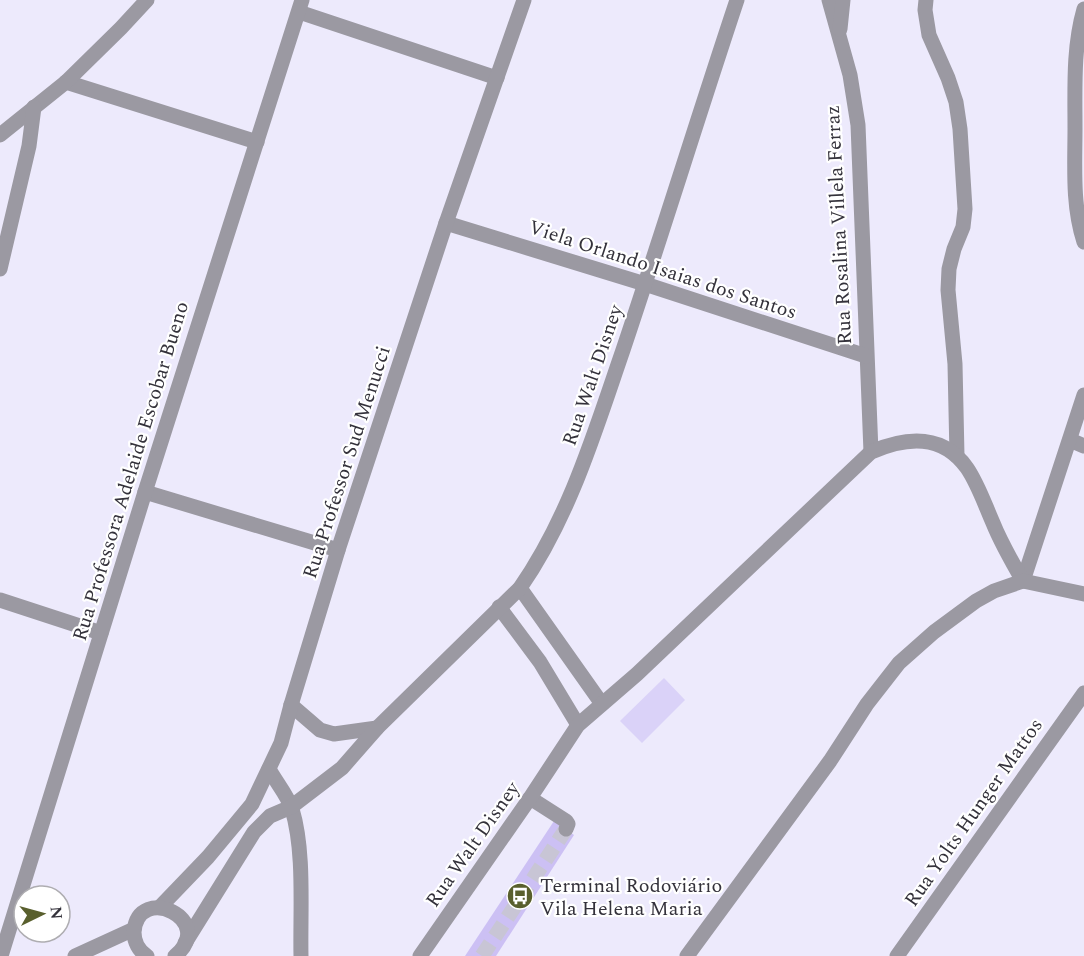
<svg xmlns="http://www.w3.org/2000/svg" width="1084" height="956" viewBox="0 0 1084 956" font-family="Spectral,serif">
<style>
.green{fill:#dad2f8}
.building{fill:#ccc0f4}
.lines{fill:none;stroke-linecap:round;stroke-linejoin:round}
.minor-tunnel{stroke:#c8c5d5;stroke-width:15;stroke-dasharray:15 8;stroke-linecap:butt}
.minor{stroke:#9b99a2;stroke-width:15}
.labels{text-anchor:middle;stroke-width:4.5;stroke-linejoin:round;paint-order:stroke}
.street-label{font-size:20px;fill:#34323b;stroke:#fff}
.poi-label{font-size:20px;fill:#34323b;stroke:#fff;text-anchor:start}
</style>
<rect width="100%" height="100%" fill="#edeafc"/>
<polygon class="green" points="664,678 685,700 642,743 620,721"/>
<polygon class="building" points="554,821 574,835 496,956 465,956"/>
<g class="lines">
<polyline class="minor-tunnel" points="482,956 566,829"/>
<g class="minor">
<polyline points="829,0 850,75 858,125 871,452"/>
<polyline points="926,0 925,10 929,35 948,78 956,102 960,129 965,209 963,227 954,249 949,269 948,290 955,364 957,456"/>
<path d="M1084 9C1073 47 1075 88 1075 128 1075 166 1072 205 1084 242"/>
<polyline points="299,12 497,78"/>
<polyline points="840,29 843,0"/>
<polyline points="66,82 257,142"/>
<polyline points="0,135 66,82 121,28 147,0"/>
<polyline points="446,223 645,284 866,356"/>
<polyline points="0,269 29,146 34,107"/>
<polyline points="1070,440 1084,446"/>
<polyline points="145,492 338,550"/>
<polyline points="1023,581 1084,395"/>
<polyline points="520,588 602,704"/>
<polyline points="0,600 101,633"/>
<polyline points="499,607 540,662 578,725"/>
<polyline points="291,705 320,730 334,734 377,728"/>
<path d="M269 769C276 782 288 796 292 809 305 852 300 911 301 956"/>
<polyline points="530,798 566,821 568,824 566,829"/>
<polyline points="160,907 208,857 252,804 281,743 291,705 338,550 446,223 524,0"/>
<path d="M185 943 254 832 270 816 291 807 342 768 377 728 520 588C570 516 595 431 623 350 662 234 698 117 737 0"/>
<polyline points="1,956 145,492 302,0"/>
<polyline points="75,956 134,929"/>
<path d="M147 956C139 951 134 942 134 932 138 882 218 920 175 956"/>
<path d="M420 956 530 798 578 725 637 674 871 452C906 437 942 433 967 468 978 484 985 505 993 523 1001 543 1012 562 1023 581"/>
<polyline points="687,956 830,761 867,704 899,663 934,632 976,601 994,591 1023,581 1084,594"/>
<polyline points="897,956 1084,693"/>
</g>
</g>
<defs>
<symbol id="bus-disc" viewBox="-11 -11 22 22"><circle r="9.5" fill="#595f2d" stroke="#fff"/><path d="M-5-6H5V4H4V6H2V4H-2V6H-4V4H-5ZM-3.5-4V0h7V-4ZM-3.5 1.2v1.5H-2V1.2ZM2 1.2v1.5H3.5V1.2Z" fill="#fff"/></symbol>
</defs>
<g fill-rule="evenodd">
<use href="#bus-disc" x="505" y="881" width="30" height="30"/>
</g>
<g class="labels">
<g class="street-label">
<text transform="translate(838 225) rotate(-93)" y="7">Rua Rosalina Villela Ferraz</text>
<text transform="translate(663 269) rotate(18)" y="7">Viela Orlando Isaias dos Santos</text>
<text transform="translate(592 375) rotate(-71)" y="7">Rua Walt Disney</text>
<text transform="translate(346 462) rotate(-72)" y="7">Rua Professor Sud Menucci</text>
<text transform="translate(130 471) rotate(-73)" y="7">Rua Professora Adelaide Escobar Bueno</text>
<text transform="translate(973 812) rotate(-55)" y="7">Rua Yolts Hunger Mattos</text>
<text transform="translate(472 844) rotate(-55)" y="7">Rua Walt Disney</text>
</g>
<g class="poi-label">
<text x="540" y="892">Terminal Rodoviário<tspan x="540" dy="23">Vila Helena Maria</tspan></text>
</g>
</g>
<g transform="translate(42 914) rotate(85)"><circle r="28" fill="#ffffff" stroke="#aeadb1" stroke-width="1.5"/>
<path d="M0-4.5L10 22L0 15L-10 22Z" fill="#595f2d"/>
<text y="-9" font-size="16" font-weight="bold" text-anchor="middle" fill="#34323b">N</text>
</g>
</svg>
